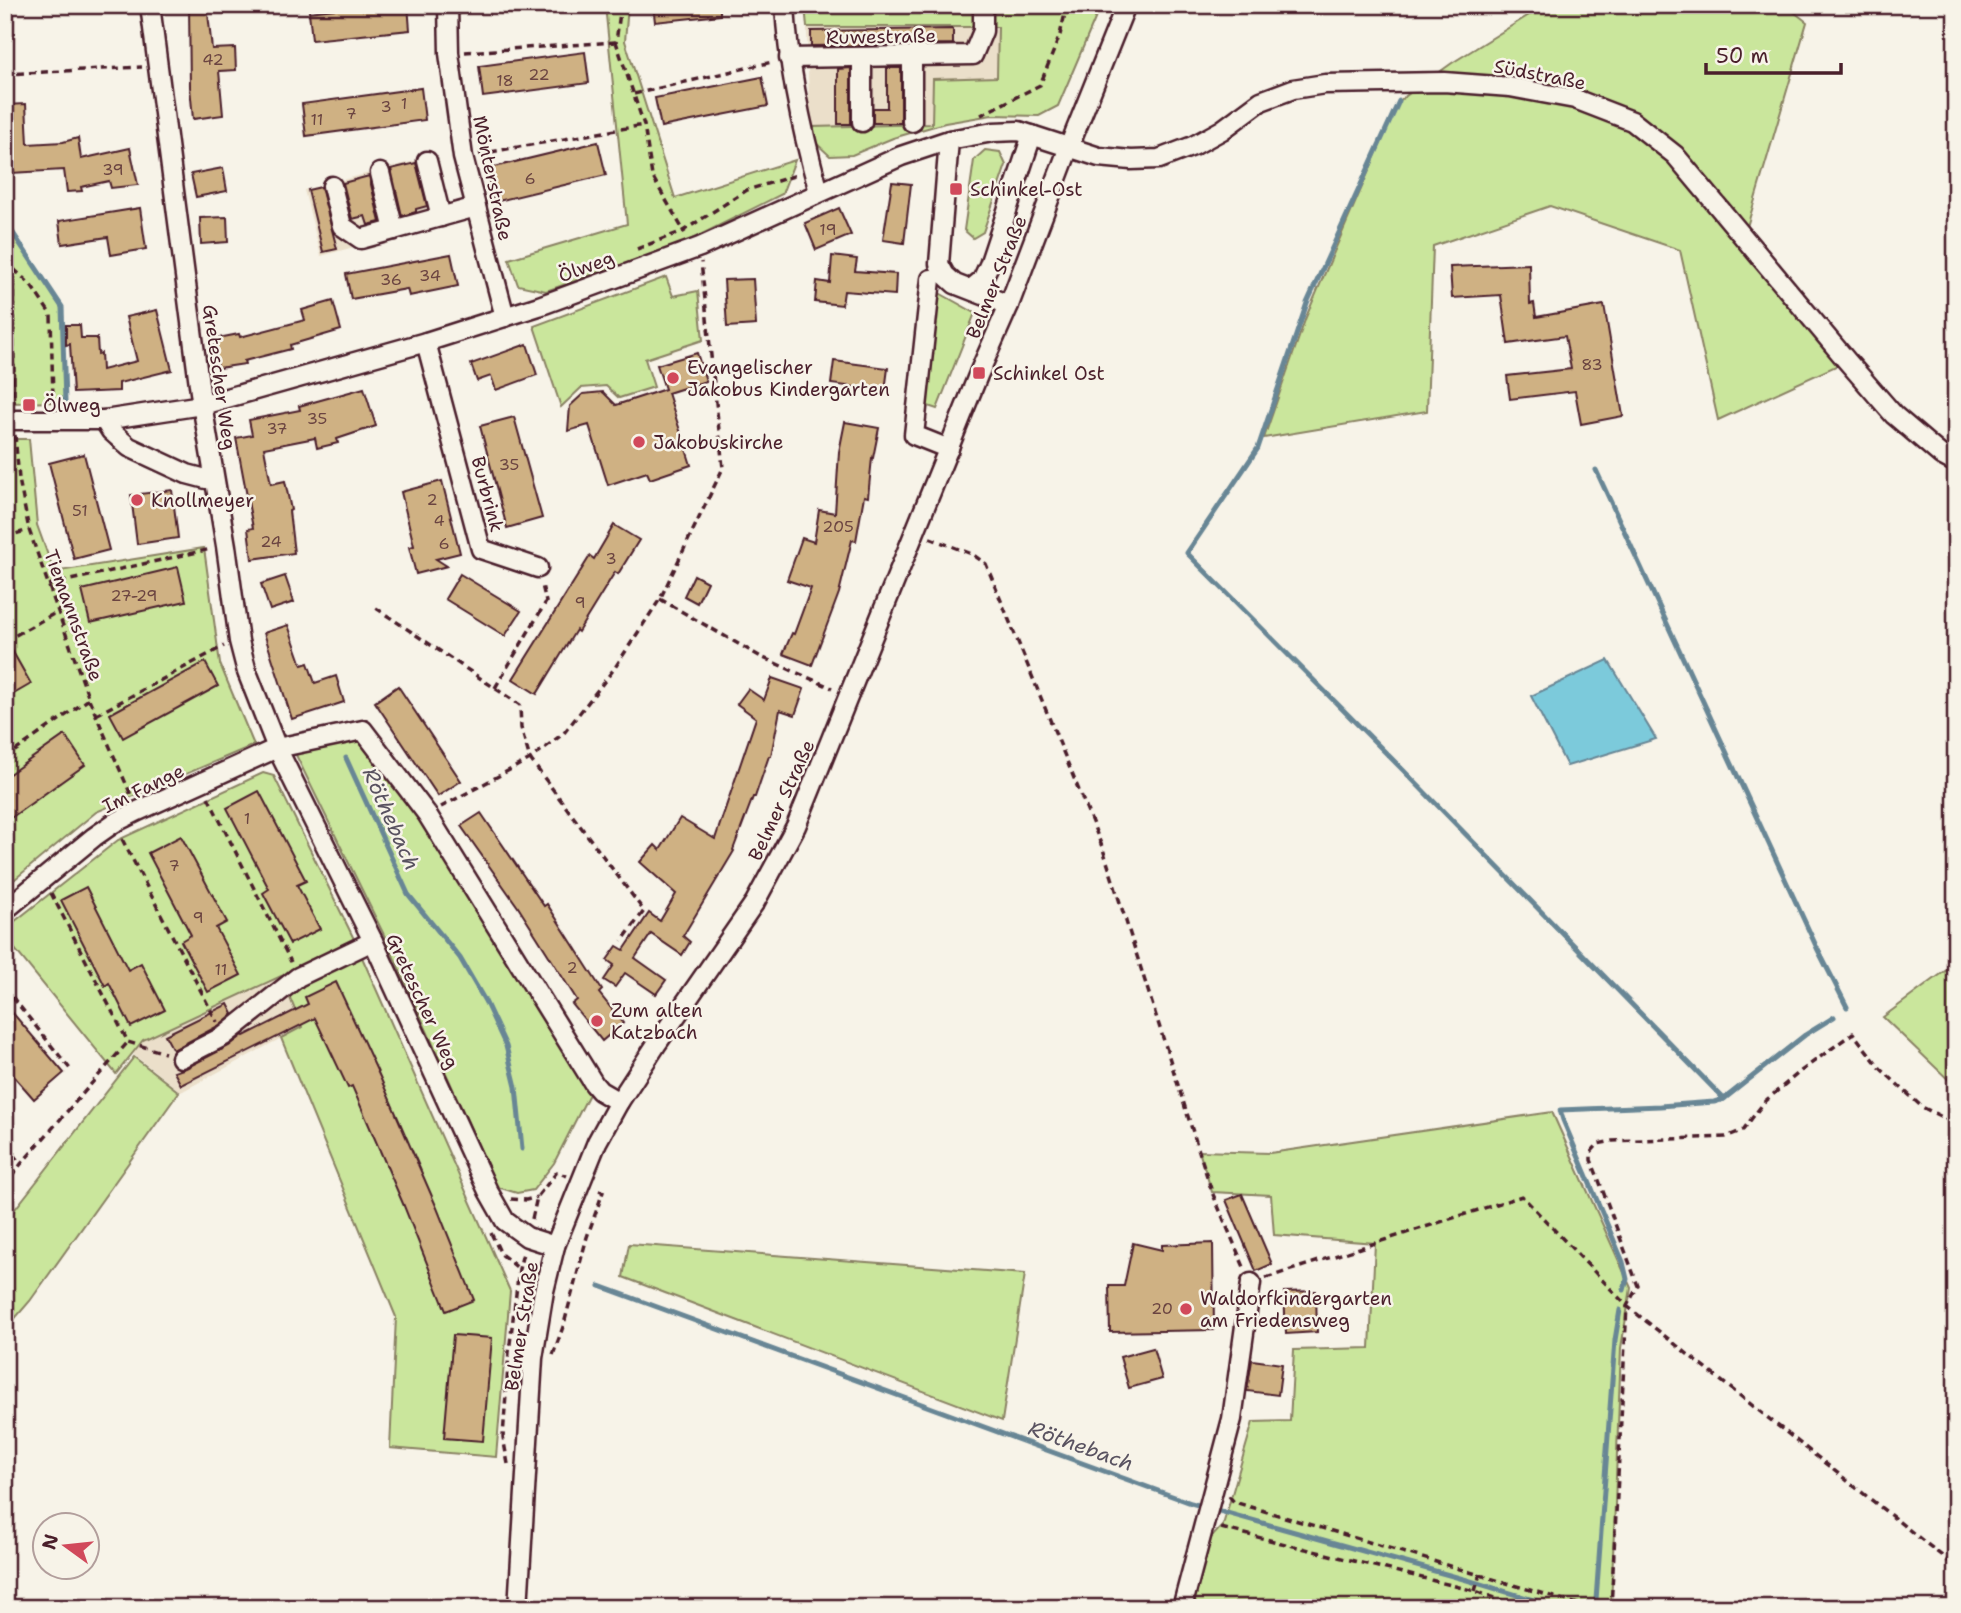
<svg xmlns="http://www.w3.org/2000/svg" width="1961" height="1613" viewBox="0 0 1961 1613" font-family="'Shantell Sans',sans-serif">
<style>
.built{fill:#ebdfca}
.green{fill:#cae69c;stroke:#8a8264;stroke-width:2}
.water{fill:#7ccadb;stroke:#688695;stroke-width:2}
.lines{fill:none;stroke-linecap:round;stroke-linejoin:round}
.stream{stroke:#688695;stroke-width:5}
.building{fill:#cfb183;stroke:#4a1f2b;stroke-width:2}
.minor-casing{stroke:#4a1f2b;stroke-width:23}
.path{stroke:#4a1f2b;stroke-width:3.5;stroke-dasharray:7 5;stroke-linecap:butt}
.minor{stroke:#f7f3e8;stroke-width:18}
.poi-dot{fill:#d1495b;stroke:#f7f3e8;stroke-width:2.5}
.labels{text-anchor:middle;stroke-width:5;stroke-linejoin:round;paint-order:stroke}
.number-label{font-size:16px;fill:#6b4441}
.street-label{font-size:19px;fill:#4a1f2b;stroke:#f7f3e8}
.poi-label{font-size:19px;fill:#4a1f2b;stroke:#f7f3e8;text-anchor:start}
.water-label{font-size:21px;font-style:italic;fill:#595260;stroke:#f7f3e8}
</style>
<rect width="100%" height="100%" fill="#f7f3e8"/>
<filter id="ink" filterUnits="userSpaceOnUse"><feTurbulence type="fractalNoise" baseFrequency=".0143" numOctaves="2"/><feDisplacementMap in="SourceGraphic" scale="14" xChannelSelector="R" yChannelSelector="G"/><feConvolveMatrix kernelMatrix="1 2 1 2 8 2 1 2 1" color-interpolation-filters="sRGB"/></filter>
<g filter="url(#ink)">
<g class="built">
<polygon points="807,27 998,27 997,77 933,124 812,127 809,111"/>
<polygon points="434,156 452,220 321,256 304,190"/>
<polygon points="281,975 302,1027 181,1092 134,1055 134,1051 143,1040"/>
</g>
<g class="green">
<polygon points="605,5 628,5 625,41 675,198 795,160 782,194 682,244 546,291 518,285 509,259 627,224"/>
<polygon points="805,5 1101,5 1058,106 1039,116 992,115 945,123 893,138 852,155 830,156 816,143 812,127 932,124 933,79 997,77 998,27 807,27"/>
<polygon points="1545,5 1785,5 1807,22 1744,237 1847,361 1718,420 1680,250 1550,206 1433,246 1427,411 1264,438 1306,317 1399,101 1452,63"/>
<polygon points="985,150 1000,152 1006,165 983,232 973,238 964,230 974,160"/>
<polygon points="5,221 62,307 65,402 5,403"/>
<polygon points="666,277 673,296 698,291 703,340 645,359 654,387 619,398 606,386 581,388 561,407 534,326"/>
<polygon points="934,290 975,313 937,409 922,404"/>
<polygon points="5,439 29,439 37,525 54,572 204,548 220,664 254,745 96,812 9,884 5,883 5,499 9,498 5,467"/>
<polygon points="360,738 421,822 590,1092 554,1163 533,1190 517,1193 497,1187 384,935 295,753"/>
<polygon points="263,773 274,776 353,937 510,1291 496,1457 390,1448 396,1317 281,1038 302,1027 281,976 143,1040 116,1074 5,937 5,929 118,840"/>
<polygon points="1956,963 1956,1087 1883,1017"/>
<polygon points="134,1057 179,1092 30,1301 5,1330 5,1222"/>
<polygon points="1552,1112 1631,1288 1621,1348 1611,1608 1191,1608 1210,1539 1223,1525 1253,1422 1290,1421 1294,1350 1370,1348 1375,1243 1274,1235 1271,1195 1212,1192 1199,1151 1270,1153"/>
<polygon points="629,1244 1025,1274 1002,1421 623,1277"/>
</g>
<polygon class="water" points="1608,660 1656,739 1567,766 1531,696"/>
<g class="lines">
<g class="stream">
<polyline points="1399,101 1307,303 1258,448 1187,553 1403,770 1724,1099 1714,1102 1660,1106 1560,1110 1563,1120 1623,1262 1627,1279 1624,1290"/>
<polyline points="5,221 62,307 65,402"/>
<polyline points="1596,470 1817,948 1847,1007"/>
<polyline points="346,758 408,894 460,958 485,1001 506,1046 516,1087 522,1149"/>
<polyline points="1724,1099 1805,1035 1834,1017"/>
<polyline points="600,1286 1191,1503 1467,1580 1560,1608"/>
<polyline points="1596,1600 1615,1340 1620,1310"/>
</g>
</g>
<g class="building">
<polygon points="189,5 207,5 212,49 235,48 236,70 219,71 223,115 193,119 190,87"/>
<polygon points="370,5 408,5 410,30 312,40 309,12"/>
<polygon points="653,5 720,5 720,15 655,22"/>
<polygon points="953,29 953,44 811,46 811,31"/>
<polygon points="585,52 589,83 483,97 479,66"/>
<polygon points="851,68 851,124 838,124 838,69"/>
<polygon points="887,68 901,68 901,123 873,123 873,108 887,108"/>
<polygon points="762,77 768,106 661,127 655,98"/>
<polygon points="421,88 425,120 306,136 302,104"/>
<polygon points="26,104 28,144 63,142 78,138 81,159 130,148 138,185 111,188 109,181 81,187 82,191 67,192 64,170 11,173 8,132 5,132 5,105"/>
<polygon points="598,142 606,175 494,202 486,169"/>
<polygon points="416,163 427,206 416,209 416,212 402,216 391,169"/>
<polygon points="223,168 227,191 196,197 191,174"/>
<polygon points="369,176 380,222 368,225 365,216 352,219 343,183"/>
<polygon points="892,182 911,184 904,243 883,240"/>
<polygon points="321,187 337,249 323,252 308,190"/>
<polygon points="140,208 146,249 111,255 108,237 62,244 59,221"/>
<polygon points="839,208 851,235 816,250 805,223"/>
<polygon points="227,217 228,242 201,244 200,218"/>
<polygon points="451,254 458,286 409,296 407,289 351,299 346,274"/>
<polygon points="832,256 857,259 855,271 896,274 895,295 844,291 842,305 815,302 817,281 830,283"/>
<polygon points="1529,264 1530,304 1534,303 1536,317 1604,305 1623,416 1581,424 1575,391 1510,399 1507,376 1571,369 1565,336 1508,344 1501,295 1452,298 1450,267"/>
<polygon points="753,279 756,325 727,327 724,280"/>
<polygon points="333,301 341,330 290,345 291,349 244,361 245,364 218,368 213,339 239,334 240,337 305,320 302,310"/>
<polygon points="157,310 172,370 119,383 119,391 73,393 70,344 66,345 66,325 80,325 81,338 97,338 98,354 101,353 102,370 137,361 126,317"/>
<polygon points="527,344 537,375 496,390 491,376 477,381 471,364"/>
<polygon points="697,353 706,381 668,393 691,465 650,479 647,472 608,485 589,425 568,431 570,406 583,394 603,392 616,405 665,389 657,365"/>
<polygon points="834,361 888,368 885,391 831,384"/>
<polygon points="364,388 376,426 337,439 338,443 317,448 315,438 264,448 271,484 285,481 291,510 289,511 294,553 252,559 248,529 253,528 236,438 252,435 249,420 300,410 299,406"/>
<polygon points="514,417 542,518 507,528 480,426"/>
<polygon points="845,422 879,428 873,458 872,458 868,497 864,496 856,541 852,540 839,593 812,665 783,654 792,633 794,634 811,588 787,580 802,538 814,542 819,510 835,513 839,452"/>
<polygon points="84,454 109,550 74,559 49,463"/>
<polygon points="442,481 460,553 436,559 447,566 416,574 409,547 414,546 401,492"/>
<polygon points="172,490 178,538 137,544 131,495"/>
<polygon points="614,525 639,540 618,574 615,572 578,632 576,630 537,694 513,679 590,556 594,559"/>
<polygon points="178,567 186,601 90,623 82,590"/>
<polygon points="460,574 521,611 505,636 445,599"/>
<polygon points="694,575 707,582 697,603 684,596"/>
<polygon points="285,576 294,602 270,610 261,584"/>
<polygon points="288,625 302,665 308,663 315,683 336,676 344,702 292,719 264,633"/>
<polygon points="5,638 31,684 5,699"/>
<polygon points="205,662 218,686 123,738 110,714"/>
<polygon points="772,678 804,689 795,715 780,710 771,756 769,756 755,797 753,797 733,850 734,851 683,936 690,942 682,955 651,934 635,958 666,980 656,994 625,973 615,987 604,980 614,965 607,960 617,946 624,950 649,913 660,921 676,894 640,862 655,845 660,850 680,818 715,839 756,718 737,704 748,689 764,700"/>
<polygon points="398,686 461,781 438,796 375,702"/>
<polygon points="65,735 85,765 5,822 5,777"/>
<polygon points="259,791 306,881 297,885 320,929 290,944 263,893 269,889 227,808"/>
<polygon points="481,813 544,906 547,904 602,990 599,993 623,1023 602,1041 572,1004 577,1000 518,907 461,826"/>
<polygon points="181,836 227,922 216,928 241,975 208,992 181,941 191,935 148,853"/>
<polygon points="86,887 128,970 141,963 165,1010 131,1027 109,983 105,986 61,900"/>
<polygon points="336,982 380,1077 437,1208 474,1300 446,1311 404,1206 352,1086 348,1088 315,1018 181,1085 174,1072 186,1068 229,1046 243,1035 244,1036 308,1004 305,997"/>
<polygon points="5,1004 64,1073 34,1099 5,1066"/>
<polygon points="228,1004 233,1014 218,1026 173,1050 165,1035"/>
<polygon points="1242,1194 1272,1264 1256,1271 1226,1200"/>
<polygon points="1133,1243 1162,1250 1162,1245 1213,1243 1214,1330 1110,1332 1109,1286 1124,1286"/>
<polygon points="1316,1291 1317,1332 1286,1334 1284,1292"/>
<polygon points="453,1335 492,1338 483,1441 444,1438"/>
<polygon points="1153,1348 1162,1379 1129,1388 1120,1357"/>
<polygon points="1252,1360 1282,1364 1278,1395 1247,1391"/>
</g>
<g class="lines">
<defs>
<g id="minor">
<polyline points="150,5 200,392 226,546 239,641 247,672 277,748 373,941 488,1191 505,1221 527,1237 555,1246"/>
<polyline points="448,5 449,53 463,157 505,317"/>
<path d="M785 5C788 69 802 131 819 192"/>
<polyline points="789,58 973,55 983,31 983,5"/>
<polyline points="862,122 862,57"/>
<polyline points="912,122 912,56"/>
<polyline points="949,140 939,264 945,275 955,284 1009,305"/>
<polyline points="427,161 441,217"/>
<polyline points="380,173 394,230"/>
<polyline points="332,186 342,226 361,239 476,207"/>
<polyline points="931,279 914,435 949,449"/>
<polyline points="971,289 982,280 989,265 1032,135"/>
<polyline points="426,342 481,549 538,568"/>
<polyline points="5,420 104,420 202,405 426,342 539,306 700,247 901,156 949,140 993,132 1019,131 1099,157 1131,160 1159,159 1193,146 1222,130 1261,101 1293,89 1325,84 1444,82 1510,87 1575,99 1632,121 1675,155 1847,361 1894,415 1941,455 1956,463"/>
<polyline points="104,420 111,431 129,447 187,474 206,479 213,478"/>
<polyline points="5,910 94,837 114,823 138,811 277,748 363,730 427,814 594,1084 600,1091 619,1102"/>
<polyline points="181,1058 224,1036 298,977 373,941"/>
<polyline points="518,1608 533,1358 544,1291 555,1246 597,1142 619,1102 656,1045 755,902 796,826 979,373 1009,305 1069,147 1126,5"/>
<polyline points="1182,1608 1232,1419 1251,1283"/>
</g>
</defs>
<use href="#minor" class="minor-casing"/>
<g class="path">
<polyline points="621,5 616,42 644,125 652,176 685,233"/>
<polyline points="465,52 616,42"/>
<polyline points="5,74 142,67"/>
<polyline points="634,94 772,62"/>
<polyline points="981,115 1040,85 1060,35 1067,5"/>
<polyline points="479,154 644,125"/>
<polyline points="637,249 683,231 747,190 797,175"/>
<polyline points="5,261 30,284 51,315 53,402"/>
<polyline points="13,268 14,403"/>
<polyline points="15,435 19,479 29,530 89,699 131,795"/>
<polyline points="5,537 29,530"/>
<polyline points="930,538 972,554 986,564 1103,849 1212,1192 1244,1267"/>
<polyline points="48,585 211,549"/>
<polyline points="660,599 761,657 832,688"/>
<polyline points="376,608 520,705 521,728 530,759 644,911 622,941"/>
<polyline points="5,641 57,612"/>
<polyline points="495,688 546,602 542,585"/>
<polyline points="96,715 224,646"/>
<polyline points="5,758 89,699"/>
<polyline points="208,797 291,962"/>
<polyline points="441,807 530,759 564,733 614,669 660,599 723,468 701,262"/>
<polyline points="122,839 217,1022"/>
<polyline points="51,893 128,1042 165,1053"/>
<polyline points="5,988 71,1070"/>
<polyline points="5,1145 21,1164"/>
<polyline points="5,1186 21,1164 128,1042"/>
<polyline points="511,1199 526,1200 537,1197"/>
<polyline points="532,1219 537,1197 557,1172 567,1176"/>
<polyline points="491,1233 501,1254 519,1269"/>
<polyline points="1266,1278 1522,1196 1627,1306 1956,1567"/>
<polyline points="553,1355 564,1324 587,1237 603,1192 597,1189"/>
<polyline points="508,1464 503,1437 509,1352 519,1269 523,1253"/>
<polyline points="1229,1496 1234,1502 1591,1608"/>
<polyline points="1221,1528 1475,1591 1524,1608"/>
<polyline points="1475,1591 1480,1574"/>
<polyline points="1611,1608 1627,1306 1638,1286 1597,1175 1591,1160 1591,1152 1598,1144 1612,1141 1726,1137 1743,1130 1765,1101 1801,1071 1853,1033 1881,1069 1922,1107 1956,1124"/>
</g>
<use href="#minor" class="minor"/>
</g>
</g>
<g class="poi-dot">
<rect x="949" y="182" width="14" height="14" rx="3.5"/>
<rect x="972" y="366" width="14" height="14" rx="3.5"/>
<circle cx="673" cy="378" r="7"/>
<rect x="22" y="398" width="14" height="14" rx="3.5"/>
<circle cx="639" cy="442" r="7"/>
<circle cx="137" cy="500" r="7"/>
<circle cx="597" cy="1021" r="7"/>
<circle cx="1186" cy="1309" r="7"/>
</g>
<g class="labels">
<g class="number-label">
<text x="213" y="65">42</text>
<text x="539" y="80">22</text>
<text x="505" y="86">18</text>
<text x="404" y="109">1</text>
<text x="386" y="112">3</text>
<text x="351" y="119">7</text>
<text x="317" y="125">11</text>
<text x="113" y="175">39</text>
<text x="530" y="184">6</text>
<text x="828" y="235">19</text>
<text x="430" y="281">34</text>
<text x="391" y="285">36</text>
<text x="1592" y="370">83</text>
<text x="317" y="424">35</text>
<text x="277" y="434">37</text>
<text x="509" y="470">35</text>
<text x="432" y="505">2</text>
<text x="80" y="516">51</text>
<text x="439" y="526">4</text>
<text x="838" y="532">205</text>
<text x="271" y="547">24</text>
<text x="444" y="549">6</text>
<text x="611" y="564">3</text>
<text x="134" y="601">27-29</text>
<text x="580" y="608">9</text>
<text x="247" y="824">1</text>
<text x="174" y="871">7</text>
<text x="198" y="923">9</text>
<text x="572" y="973">2</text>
<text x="221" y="975">11</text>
<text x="1162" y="1314">20</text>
</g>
<g class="street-label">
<text transform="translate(881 36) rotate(-1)" y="7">Ruwestraße</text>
<text transform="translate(1540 74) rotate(11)" y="7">Südstraße</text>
<text transform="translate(493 178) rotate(78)" y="7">Mönterstraße</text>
<text transform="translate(586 266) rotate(-20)" y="7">Ölweg</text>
<text transform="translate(996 277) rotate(-68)" y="7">Belmer Straße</text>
<text transform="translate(220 377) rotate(82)" y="7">Gretescher Weg</text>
<text transform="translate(488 494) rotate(75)" y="7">Burbrink</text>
<text transform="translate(74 615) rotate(70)" y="7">Tiemannstraße</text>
<text transform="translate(143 788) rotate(-26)" y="7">Im Fange</text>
<text transform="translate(781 800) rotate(-65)" y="7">Belmer Straße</text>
<text transform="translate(423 1001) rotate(65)" y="7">Gretescher Weg</text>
<text transform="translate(521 1326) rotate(-81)" y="7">Belmer Straße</text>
</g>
<g class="poi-label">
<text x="970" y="196">Schinkel-Ost</text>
<text x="687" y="374">Evangelischer<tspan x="687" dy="22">Jakobus Kindergarten</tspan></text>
<text x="993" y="380">Schinkel Ost</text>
<text x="43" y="412">Ölweg</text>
<text x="653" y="449">Jakobuskirche</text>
<text x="151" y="507">Knollmeyer</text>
<text x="611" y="1017">Zum alten<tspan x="611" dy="22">Katzbach</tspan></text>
<text x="1200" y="1305">Waldorfkindergarten<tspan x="1200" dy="22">am Friedensweg</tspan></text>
</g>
<g class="water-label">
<text transform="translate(391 819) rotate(66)" y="7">Röthebach</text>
<text transform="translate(1081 1446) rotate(20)" y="7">Röthebach</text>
</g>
</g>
<rect width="1961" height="1613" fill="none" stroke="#f7f3e8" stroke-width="28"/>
<rect x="14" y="14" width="1933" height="1585" fill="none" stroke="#4a1f2b" stroke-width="2.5" filter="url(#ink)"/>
<g transform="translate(66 1546) rotate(285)"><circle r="33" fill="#f7f3e8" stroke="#b29e9c" stroke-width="2"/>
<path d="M0-5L12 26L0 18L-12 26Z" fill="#d1495b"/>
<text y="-10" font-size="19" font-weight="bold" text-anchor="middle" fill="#4a1f2b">N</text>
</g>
<path d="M1706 63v10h135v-10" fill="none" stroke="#4a1f2b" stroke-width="3.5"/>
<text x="1716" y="63" font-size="21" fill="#4a1f2b" stroke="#f7f3e8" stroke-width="5" paint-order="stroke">50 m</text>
</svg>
